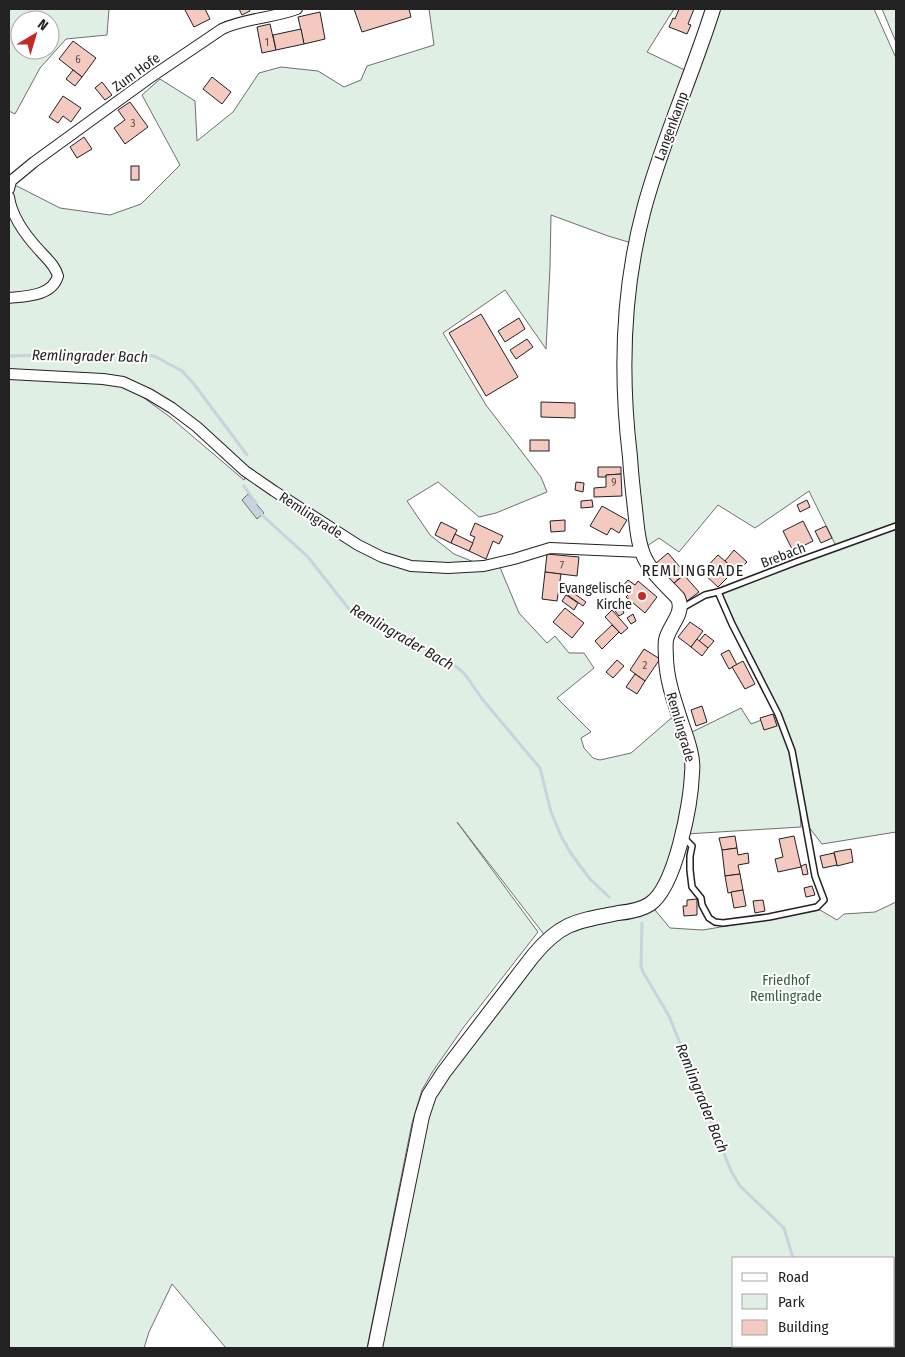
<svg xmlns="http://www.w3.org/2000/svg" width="905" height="1357" viewBox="0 0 905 1357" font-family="'Fira Sans Condensed',sans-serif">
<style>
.green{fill:#e0efe3;stroke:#6f6f6f;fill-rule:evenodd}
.water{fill:#c7d3dd;stroke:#6f6f6f}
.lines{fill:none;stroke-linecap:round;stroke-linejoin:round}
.stream{stroke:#c7d3dd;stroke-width:3}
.building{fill:#f3c9c0;stroke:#222}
.lane-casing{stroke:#222;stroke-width:8}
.street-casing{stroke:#222;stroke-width:12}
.secondary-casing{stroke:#222;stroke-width:16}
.lane{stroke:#fff;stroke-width:5}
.street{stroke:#fff;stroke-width:10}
.secondary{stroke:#fff;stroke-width:14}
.poi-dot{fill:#c62828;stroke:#fff;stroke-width:2}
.labels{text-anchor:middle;stroke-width:4;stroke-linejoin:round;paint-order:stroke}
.number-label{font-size:11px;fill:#564c4a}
.street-label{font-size:14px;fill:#222;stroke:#fff}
.poi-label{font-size:14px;fill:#222;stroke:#fff;text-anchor:end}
.park-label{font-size:14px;fill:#2f5e38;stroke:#fff}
.water-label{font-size:15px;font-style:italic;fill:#222;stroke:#fff}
.quarter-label{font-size:16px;letter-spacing:1px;fill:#222;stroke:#fff}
</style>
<rect width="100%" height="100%" fill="#fff"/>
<g class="green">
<path d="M9 9H109L107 35 66 39 40 68 15 114 9 111ZM20 20H50V50H20Z"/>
<path d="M429 9H674L647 52 691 73C669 130 649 186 635 244L608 236 551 215 550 267 546 349 505 290 443 333 486 405 541 477 547 492 496 513 479 517 438 482 407 501 430 535 454 554 484 566 454 569 470 570 499 565 519 613 547 643 555 636 569 653H584L594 668 557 698 591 732 581 738 584 748 593 758 600 760 631 753 676 714C682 731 690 750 690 769 690 798 675 891 646 904 624 913 598 912 575 920 564 924 555 931 546 937L457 822 538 932 463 1028 433 1071 422 1090 412 1123 367 1348H226L172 1284 149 1332 144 1348H9V378L102 381 129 387 170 417 244 480 247 474 357 547 383 559 410 567H414L382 557 358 545 274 491 245 471 197 427 172 408 149 394 123 382 103 379 9 374V182L60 208 110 215 141 204 180 165 142 95 160 79 195 101 197 141 233 112 259 73 281 67 318 71 344 87 361 80 367 66 434 45Z"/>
<polygon points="716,9 874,9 896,58 896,524 836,546 809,491 755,528 718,505 679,552 659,538 644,548 629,429 629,320 639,246 656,178"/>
<polygon points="882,9 896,9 896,42"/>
<polygon points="896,526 896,832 822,844 808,826 792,751 778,714 718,592"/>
<polygon points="741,708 751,724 777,714 791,751 799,798 801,827 686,834 688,734"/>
<path d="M896 902V1348H375L425 1105 548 939 650 904 670 928 703 930 820 910 837 920 844 914 875 912ZM734 1258H894V1346H734Z"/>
</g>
<polygon class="water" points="248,494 264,513 257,519 242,500"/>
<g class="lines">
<g class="stream">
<polyline points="9,356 113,353 154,356 182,371 194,384 247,455"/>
<polyline points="244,486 256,503"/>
<polyline points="260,511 263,516 308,557 349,609 358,615 379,623 401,639 446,659 464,673 483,700 540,768 551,812 562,838 572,855 589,878 609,897"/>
<polyline points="642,923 641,966 643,972 669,1016 731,1171 740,1186 784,1228 793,1258"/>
<polyline points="831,1346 832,1348"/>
</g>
</g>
<g class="building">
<polygon points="187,9 205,9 210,19 194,27 185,10"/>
<polygon points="239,9 249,9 250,11 242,15"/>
<polygon points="354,9 409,9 411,17 362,32"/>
<polygon points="679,9 694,9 688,24 691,25 687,34 669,27 673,18 675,19"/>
<polygon points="320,12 325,39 304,44 298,17"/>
<polygon points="270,24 276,50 262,53 257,27"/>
<polygon points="301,29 304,44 276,50 273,35"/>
<polygon points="73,41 96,58 82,77 59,59"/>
<polygon points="73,70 82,77 75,86 66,79"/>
<polygon points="212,77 231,92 222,104 203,89"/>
<polygon points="102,82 112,95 105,100 95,88"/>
<polygon points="63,96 81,108 71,122 63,116 58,123 49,117"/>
<polygon points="130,102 148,127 125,144 114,128 125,120 118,110"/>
<polygon points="84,137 92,149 77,158 70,147"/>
<rect x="131" y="166" width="8" height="14"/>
<polygon points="481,314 518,377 486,396 449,333"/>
<polygon points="519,318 525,329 505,342 498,331"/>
<polygon points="527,339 533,347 516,359 510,350"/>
<polygon points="541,402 575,403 575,418 541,417"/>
<rect x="530" y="440" width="19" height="11"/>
<polygon points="598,467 621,467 621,474 606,475 606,477 598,477"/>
<polygon points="621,474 622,496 594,497 594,488 606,487 606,475"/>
<polygon points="576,482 584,483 583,492 575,490"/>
<polygon points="592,500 593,507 581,508 581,501"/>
<polygon points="807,500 810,507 800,512 797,505"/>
<polygon points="602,506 627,520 619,533 611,528 607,535 590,526"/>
<polygon points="565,520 565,531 551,532 550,521"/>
<polygon points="803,521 813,541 793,551 783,531"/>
<polygon points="441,522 457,530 451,543 435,535"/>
<polygon points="475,523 503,536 499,544 493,541 486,559 469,551 475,537 470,535"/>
<polygon points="826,526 832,538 821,543 815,531"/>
<polygon points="455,534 473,543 469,551 451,543"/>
<polygon points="734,550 747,562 737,572 725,561"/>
<polygon points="668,553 685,573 673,584 655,564"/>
<polygon points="547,554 579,557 577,576 545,572"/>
<polygon points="718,555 735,570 718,587 702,572"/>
<polygon points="545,572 561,574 557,601 542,599"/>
<polygon points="684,575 699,592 687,601 673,584"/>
<polygon points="628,580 635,585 638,581 657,597 645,613 626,597 629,594 621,588"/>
<polygon points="565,587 586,602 583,606 562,591"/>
<polygon points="566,595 578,603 574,610 562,601"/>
<polygon points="621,607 624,613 619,616 615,611"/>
<polygon points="565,608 584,623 572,638 553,622"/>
<polygon points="612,610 628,628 621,634 605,617"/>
<polygon points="633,614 636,621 631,624 627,618"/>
<polygon points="690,622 703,631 691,647 678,637"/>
<polygon points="612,625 619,632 602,649 595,641"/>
<polygon points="705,634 714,641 708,648 699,641"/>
<polygon points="697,639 708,648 702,656 691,647"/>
<polygon points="644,649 660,659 645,681 630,670"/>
<polygon points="729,650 737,665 729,669 721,654"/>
<polygon points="617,660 624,666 613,678 606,672"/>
<polygon points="743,661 755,684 745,689 732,667"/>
<polygon points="635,674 645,681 637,694 626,687"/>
<polygon points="702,706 707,722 696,726 691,710"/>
<polygon points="773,714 777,726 764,730 760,718"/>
<polygon points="735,836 737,848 722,850 719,838"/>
<polygon points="794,836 801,867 778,872 775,859 783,857 779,839"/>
<polygon points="737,848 738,855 748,853 749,863 738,865 740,874 725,876 722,850"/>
<polygon points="851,849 853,862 837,866 834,852"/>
<polygon points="834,853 837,865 823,868 820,856"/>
<polygon points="806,864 808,874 803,875 801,866"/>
<polygon points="740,874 743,890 728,893 725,876"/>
<polygon points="812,886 815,895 806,897 804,888"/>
<polygon points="743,890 746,906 734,908 731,892"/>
<polygon points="697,899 697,915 684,916 683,906 687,906 687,900"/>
<polygon points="763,900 765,911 755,913 753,901"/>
</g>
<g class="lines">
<defs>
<g id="lane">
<polyline points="682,608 705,595 718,592 796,562 896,526"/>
<polyline points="683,840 687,841 692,846 690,856 690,870 692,887 701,898 702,905 709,918 715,922 723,923 769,917 817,907 824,900 815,876 792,751 778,714 732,624 718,592"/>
</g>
<g id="street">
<path d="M9 189 11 181 34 162 151 77 222 29C246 18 273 18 297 9"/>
<path d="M9 197C12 218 26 236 40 251 47 259 55 265 58 276 52 296 27 296 9 298"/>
<polyline points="9,374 103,379 123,382 149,394 172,408 197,427 245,471 274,491 358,545 382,557 411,566 448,568 484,566 514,559 550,548 642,552"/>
</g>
<path id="secondary" d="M375 1348 422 1116 429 1095 444 1072 533 956C561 922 577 921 618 913 629 912 641 910 650 904 676 886 691 803 692 773 693 765 692 758 690 750 688 742 685 733 682 725 675 703 667 682 666 659 666 653 665 646 666 640 669 625 685 614 678 598 668 587 656 577 648 564 638 549 637 527 635 509 633 492 631 474 630 457 620 373 622 291 644 209 662 141 692 76 713 9"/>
</defs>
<use href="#lane" class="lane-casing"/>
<use href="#street" class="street-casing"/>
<use href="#secondary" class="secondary-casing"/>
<use href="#lane" class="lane"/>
<use href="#street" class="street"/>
<use href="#secondary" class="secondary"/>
</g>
<circle class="poi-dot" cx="642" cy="596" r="5"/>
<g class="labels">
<g class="number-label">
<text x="267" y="46">1</text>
<text x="78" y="63">6</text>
<text x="133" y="127">3</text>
<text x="614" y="486">9</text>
<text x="562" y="569">7</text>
<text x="645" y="669">2</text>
</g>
<g class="street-label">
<text transform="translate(136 72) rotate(-36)" y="5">Zum Hofe</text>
<text transform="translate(671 126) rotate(-70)" y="5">Langenkamp</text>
<text transform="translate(311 515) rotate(33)" y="5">Remlingrade</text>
<text transform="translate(783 555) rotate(-21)" y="5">Brebach</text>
<text transform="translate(681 727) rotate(74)" y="5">Remlingrade</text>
</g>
<g class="poi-label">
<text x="632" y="593">Evangelische<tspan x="632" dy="16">Kirche</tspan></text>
</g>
<g class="park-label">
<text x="786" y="985">Friedhof<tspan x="786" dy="16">Remlingrade</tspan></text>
</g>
<g class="water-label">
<text transform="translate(90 356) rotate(1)" y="5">Remlingrader Bach</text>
<text transform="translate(402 637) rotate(30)" y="5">Remlingrader Bach</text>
<text transform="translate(702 1098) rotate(68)" y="5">Remlingrader Bach</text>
</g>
<g class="quarter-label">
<text x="693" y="576">REMLINGRADE</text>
</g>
</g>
<rect width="905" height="1357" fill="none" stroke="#222222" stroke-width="20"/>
<rect x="732" y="1257" width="162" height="90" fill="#ffffff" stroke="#a7a7a7"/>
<rect x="742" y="1273" width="25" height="8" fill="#ffffff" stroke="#a7a7a7"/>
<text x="778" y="1282" font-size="15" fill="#222222">Road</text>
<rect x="742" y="1294" width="25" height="15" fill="#e0efe3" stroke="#a7a7a7"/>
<text x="778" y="1307" font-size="15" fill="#222222">Park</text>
<rect x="742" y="1320" width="25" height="15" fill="#f3c9c0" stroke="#a7a7a7"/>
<text x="778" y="1332" font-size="15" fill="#222222">Building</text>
<g transform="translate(35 35) rotate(38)"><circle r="24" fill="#ffffff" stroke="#a7a7a7"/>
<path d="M0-4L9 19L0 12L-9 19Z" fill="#c62828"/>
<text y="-8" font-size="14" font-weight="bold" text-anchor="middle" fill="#222222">N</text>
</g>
</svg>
